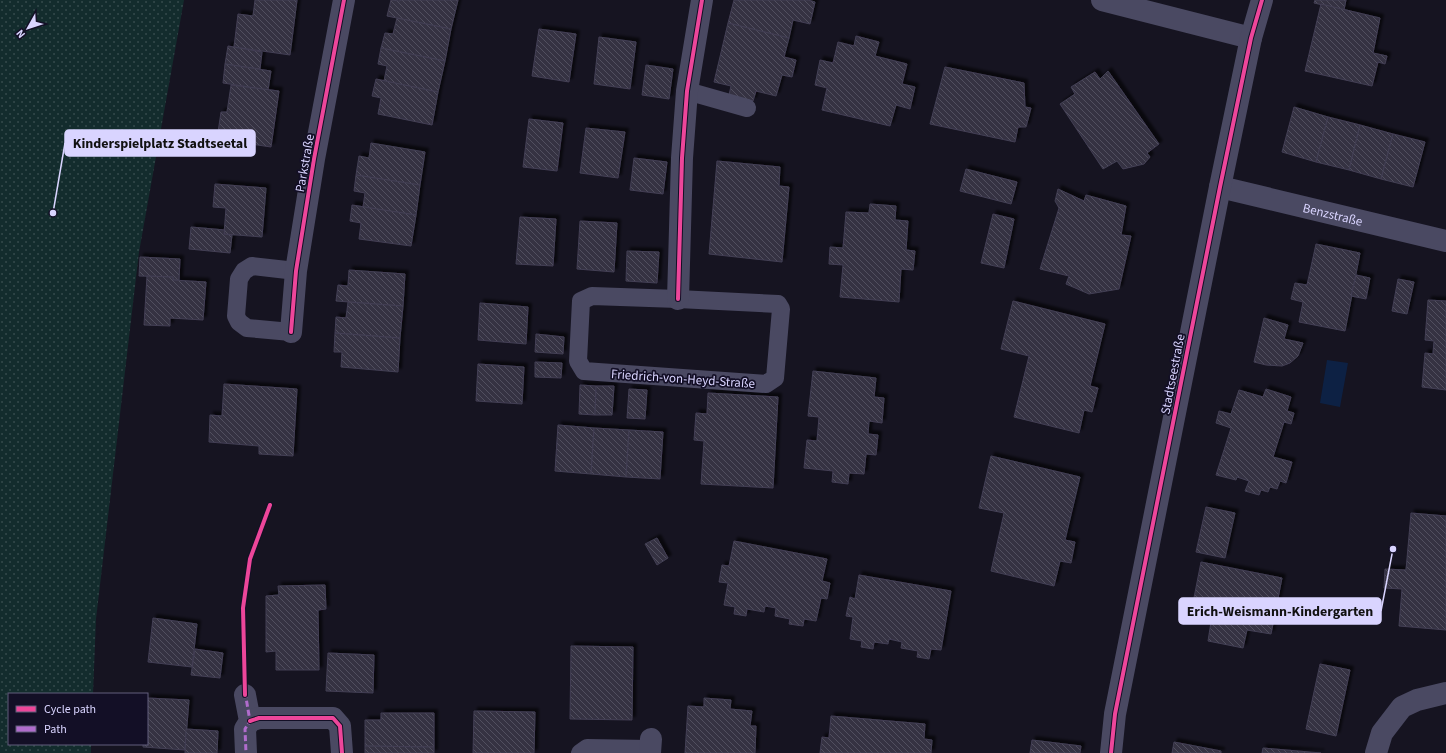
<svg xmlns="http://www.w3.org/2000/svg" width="1446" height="753" viewBox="0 0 1446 753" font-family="'Source Sans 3',sans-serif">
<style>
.park{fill:url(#park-dots)}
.water{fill:#0d2144}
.building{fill:url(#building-back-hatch);stroke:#433f54;filter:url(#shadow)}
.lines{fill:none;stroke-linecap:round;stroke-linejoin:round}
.lane{stroke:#4a4962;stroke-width:18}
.street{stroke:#4a4962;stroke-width:22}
.quiet{stroke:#b06ccc;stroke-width:3;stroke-dasharray:6 3;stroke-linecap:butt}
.cycleway-casing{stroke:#130f26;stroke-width:6}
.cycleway{stroke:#ed469a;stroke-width:4}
.labels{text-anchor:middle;stroke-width:3.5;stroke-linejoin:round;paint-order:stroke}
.street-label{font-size:13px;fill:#d9d4ff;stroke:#130f26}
.leader{fill:none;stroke:#d9d4ff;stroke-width:1.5}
.callout-dot{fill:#d9d4ff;stroke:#130f26;stroke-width:1.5}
.callout{fill:#d9d4ff;stroke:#d9d4ff;stroke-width:1.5}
.callout-label{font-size:14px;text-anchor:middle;font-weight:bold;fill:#111}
</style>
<defs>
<pattern id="park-dots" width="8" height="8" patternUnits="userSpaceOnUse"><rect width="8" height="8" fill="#132c2d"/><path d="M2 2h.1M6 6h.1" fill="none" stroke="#354a4c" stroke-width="1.8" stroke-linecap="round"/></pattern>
<pattern id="building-back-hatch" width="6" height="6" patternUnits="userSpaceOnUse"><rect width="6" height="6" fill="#343243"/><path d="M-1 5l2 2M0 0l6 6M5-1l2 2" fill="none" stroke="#514f5f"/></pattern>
<filter id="shadow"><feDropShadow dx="3.5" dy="-3.5" stdDeviation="1" flood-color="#0009"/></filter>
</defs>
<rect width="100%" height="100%" fill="#161421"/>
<polygon class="park" points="0,0 184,0 139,252 96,619 93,694 9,694 9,744 91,744 91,753 0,753"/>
<polygon class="water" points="1327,360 1348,363 1340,407 1320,403"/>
<g class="building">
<polygon points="255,0 297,0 290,55 234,47 238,14 253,16"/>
<polygon points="391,0 400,1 400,0 458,0 451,29 387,16"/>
<polygon points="734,0 808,0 815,2 810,24 793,20 789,38 728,23"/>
<polygon points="1315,0 1346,0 1344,10 1314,3"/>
<polygon points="1321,4 1380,18 1373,53 1387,56 1385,64 1378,62 1372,86 1305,71"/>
<polygon points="397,18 451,29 445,61 381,48 385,33 393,34"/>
<polygon points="728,23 789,38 784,57 796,60 792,77 782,75 776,96 756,91 753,101 729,95 731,86 714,82"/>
<polygon points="539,29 576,34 569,82 532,76"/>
<polygon points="856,36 879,42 875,56 907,64 902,84 915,87 910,109 896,105 890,126 822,110 827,88 815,85 820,60 833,63 838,42 854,46"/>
<polygon points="599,37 636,42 630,89 594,84"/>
<polygon points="228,46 262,52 260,69 225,64"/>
<polygon points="381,48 445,61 438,92 384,81 387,66 378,64"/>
<polygon points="225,64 271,71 268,90 223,83"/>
<polygon points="646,65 673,69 669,99 642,95"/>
<polygon points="945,67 1024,83 1025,107 1031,108 1026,127 1018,127 1015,142 930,124"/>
<polygon points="1108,71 1159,144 1147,153 1150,157 1144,164 1123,169 1117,161 1103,169 1060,104 1075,94 1071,87 1095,72 1100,79"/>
<polygon points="376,79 438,92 432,125 378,114 381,98 372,96"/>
<polygon points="231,85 279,91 271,147 217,139 221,112 227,112"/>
<polygon points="1294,107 1328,117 1316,162 1282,152"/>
<polygon points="1328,117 1360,125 1349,170 1316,162"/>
<polygon points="529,119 563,123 557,171 523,167"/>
<polygon points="1360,125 1393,134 1381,179 1349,170"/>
<polygon points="586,128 625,132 618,178 580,173"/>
<polygon points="1393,134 1425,142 1413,187 1381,179"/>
<polygon points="371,143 425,152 420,185 356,175 359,156 369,158"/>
<polygon points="634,158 667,162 663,194 630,190"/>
<polygon points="717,161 780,167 779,186 789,187 782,262 709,254"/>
<polygon points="966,169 1017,182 1011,204 960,191"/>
<polygon points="356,175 420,185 416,215 363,207 365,193 354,191"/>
<polygon points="215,184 266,188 262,237 224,234 226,208 213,207"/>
<polygon points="1058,189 1084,201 1086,195 1126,206 1121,235 1131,236 1119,289 1089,294 1066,284 1069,276 1040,269 1059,208 1055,201"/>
<polygon points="870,204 896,206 895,220 908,221 906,250 915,251 913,270 901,269 899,302 840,297 843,265 829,264 830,247 843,248 846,212 869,213"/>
<polygon points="352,205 416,215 411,246 359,239 361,223 350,221"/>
<polygon points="993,214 1014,219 1004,268 981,263"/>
<polygon points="520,217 556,219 553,266 516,264"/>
<polygon points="580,221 617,223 614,272 577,269"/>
<polygon points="191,227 225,230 224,234 232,235 230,253 189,249"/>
<polygon points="1316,244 1360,253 1345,331 1299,322 1303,302 1291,299 1295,283 1307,285"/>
<polygon points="627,251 659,252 657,283 626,281"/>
<polygon points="140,257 180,259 179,280 173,280 173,277 139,276"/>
<polygon points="349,270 405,274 403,306 336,301 338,285 348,286"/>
<polygon points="1356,275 1370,278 1366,299 1351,296"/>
<polygon points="147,276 173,277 173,280 206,282 203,320 170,318 170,326 144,325"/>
<polygon points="1398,279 1414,282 1407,314 1392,311"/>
<polygon points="1428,300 1446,301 1446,390 1422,387 1425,353 1433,354 1434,341 1425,340"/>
<polygon points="1013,301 1105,324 1090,386 1098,388 1092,412 1084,410 1079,433 1014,417 1029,356 1001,349"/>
<polygon points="348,302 403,306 400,338 335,333 336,317 346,318"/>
<polygon points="480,303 528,307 526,344 478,340"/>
<polygon points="1264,318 1288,325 1284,339 1303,343 1298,356 1290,363 1282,366 1266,365 1254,362"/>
<polygon points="335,333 400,338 398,372 341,367 342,352 334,352"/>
<polygon points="536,334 564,337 563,354 535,352"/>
<polygon points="535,362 562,363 561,378 535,377"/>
<polygon points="478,364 524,367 522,404 476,401"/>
<polygon points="813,371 876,378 874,397 884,398 882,423 869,421 868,434 878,435 876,455 866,454 864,474 849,473 848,484 832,482 833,471 804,468 807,440 817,441 819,417 808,416"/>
<polygon points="224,384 297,389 293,456 259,454 259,446 209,442 210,415 222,416"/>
<polygon points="580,385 596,386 595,415 579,414"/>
<polygon points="596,386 614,386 612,415 595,415"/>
<polygon points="629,389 647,390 645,419 627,418"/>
<polygon points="1266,389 1291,397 1287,411 1294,413 1291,424 1284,422 1273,457 1292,462 1286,483 1280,481 1277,489 1270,487 1268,492 1261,490 1259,495 1245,491 1249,481 1237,477 1236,480 1216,475 1231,428 1216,423 1219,411 1231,414 1239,390 1263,397"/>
<polygon points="708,393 778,397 773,488 701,484 704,441 694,440 696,413 707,414"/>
<polygon points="558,425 594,428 591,474 555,471"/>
<polygon points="594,428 629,430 626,477 591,474"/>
<polygon points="629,430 663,432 660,479 626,477"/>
<polygon points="991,456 1080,477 1065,540 1075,542 1071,563 1060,561 1054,586 991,571 1004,513 979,508"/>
<polygon points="1206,507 1235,513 1225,558 1196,552"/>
<polygon points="1411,513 1446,516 1446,630 1399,626 1402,589 1384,588 1385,569 1406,570"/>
<polygon points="657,538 668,558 657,565 645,544"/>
<polygon points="734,541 827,559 822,581 830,583 827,599 821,598 816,621 804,619 803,626 789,624 790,619 775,616 776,608 765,606 764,612 747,609 746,616 734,614 735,607 724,605 728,583 719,582 722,565 729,566"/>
<polygon points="1201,562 1282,578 1271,634 1247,630 1243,648 1208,641 1211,622 1190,618"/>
<polygon points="859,575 951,591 941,650 931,649 929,659 917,657 918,651 901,648 902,642 889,639 888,644 874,642 873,649 861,647 862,641 850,639 853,617 846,616 850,597 855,599"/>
<polygon points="325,585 326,609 318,610 319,670 276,670 276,651 266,652 266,596 279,595 278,586"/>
<polygon points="153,618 197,624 192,667 148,662"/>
<polygon points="571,646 633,647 632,720 570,719"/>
<polygon points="195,649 223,653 220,678 191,675"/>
<polygon points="328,653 374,655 373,693 326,691"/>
<polygon points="1320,664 1350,670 1336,736 1306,729"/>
<polygon points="147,698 189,700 185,750 143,747 143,744 147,744"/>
<polygon points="704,698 731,700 730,709 752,711 750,726 756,726 755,753 685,753 688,706 704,707"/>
<polygon points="474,711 535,712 534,753 473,753"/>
<polygon points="381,713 434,713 434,747 365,746 365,720 381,720"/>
<polygon points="831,716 925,724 924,739 932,740 931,753 820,753 822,737 829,738"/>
<polygon points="186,729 218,731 217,753 185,753"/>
<polygon points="1032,740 1081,746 1080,753 1030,753"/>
<polygon points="1174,742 1221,751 1221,753 1172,753"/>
<polygon points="365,746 434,747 434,753 365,753"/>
<polygon points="1263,748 1321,753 1262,753"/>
</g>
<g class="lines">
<g class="lane">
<polyline points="687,91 747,108"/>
<polygon points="592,296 678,299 778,304 781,309 775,378 766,384 584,371 578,361 581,301"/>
<polyline points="291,332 247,328 239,322 236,316 239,279 244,271 252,266 296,271"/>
<polyline points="580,753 587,748 650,749"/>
</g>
<g class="street">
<polyline points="1102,0 1251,38"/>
<path id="s1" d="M1220 187 1446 241"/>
<polyline points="678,299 682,158 687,91 702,0"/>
<polyline points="291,332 296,271 314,159 344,0"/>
<polyline points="245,695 250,721 245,729 246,753"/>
<polyline points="250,721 259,718 333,718 340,726 342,753"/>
<polyline points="650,753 651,739"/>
<polyline points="1111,753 1115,714 1220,187 1251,38 1262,0"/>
<polyline points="1376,753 1382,733 1402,707 1417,700 1446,693"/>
</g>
<polyline class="quiet" points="245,692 250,721 245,729 246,753"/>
<defs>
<g id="cycleway">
<polyline points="678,299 682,158 687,91 702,0"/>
<polyline points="291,332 296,271 314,159 344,0"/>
<polyline points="245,695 243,608 250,559 270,505"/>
<polyline points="250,721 259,718 333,718 340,726 342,753"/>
<polyline points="1111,753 1115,714 1220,187 1251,38 1262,0"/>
</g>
</defs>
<use href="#cycleway" class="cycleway-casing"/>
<use href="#cycleway" class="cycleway"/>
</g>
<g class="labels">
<g class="street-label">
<text transform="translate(304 163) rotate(-80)" y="5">Parkstraße</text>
<text dy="5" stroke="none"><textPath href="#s1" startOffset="116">Benzstraße</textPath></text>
<text transform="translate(1172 374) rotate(-79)" y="5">Stadtseestraße</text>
<text transform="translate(683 378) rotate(4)" y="5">Friedrich-von-Heyd-Straße</text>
</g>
</g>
<path class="leader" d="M53 213L65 143M1393 549L1381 611"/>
<g class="callout-dot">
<circle cx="53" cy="213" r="4"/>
<circle cx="1393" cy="549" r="4"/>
</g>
<g class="callout">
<rect x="65" y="130" width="190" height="26" rx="4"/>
<rect x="1179" y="598" width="202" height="26" rx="4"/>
</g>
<g class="callout-label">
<text x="160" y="148">Kinderspielplatz Stadtseetal</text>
<text x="1280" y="616">Erich-Weismann-Kindergarten</text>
</g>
<rect x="8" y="693" width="140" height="52" fill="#130f26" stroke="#625e7d"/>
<rect x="16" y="706" width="20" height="6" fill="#ed469a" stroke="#625e7d"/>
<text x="44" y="713" font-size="12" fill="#d9d4ff">Cycle path</text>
<rect x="16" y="726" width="20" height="6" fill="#b06ccc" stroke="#625e7d"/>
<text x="44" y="733" font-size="12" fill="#d9d4ff">Path</text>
<g transform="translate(28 28) rotate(231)" stroke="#130f26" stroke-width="3" paint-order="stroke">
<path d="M0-3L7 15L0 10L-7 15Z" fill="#d9d4ff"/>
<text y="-6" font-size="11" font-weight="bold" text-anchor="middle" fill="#d9d4ff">N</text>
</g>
</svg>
